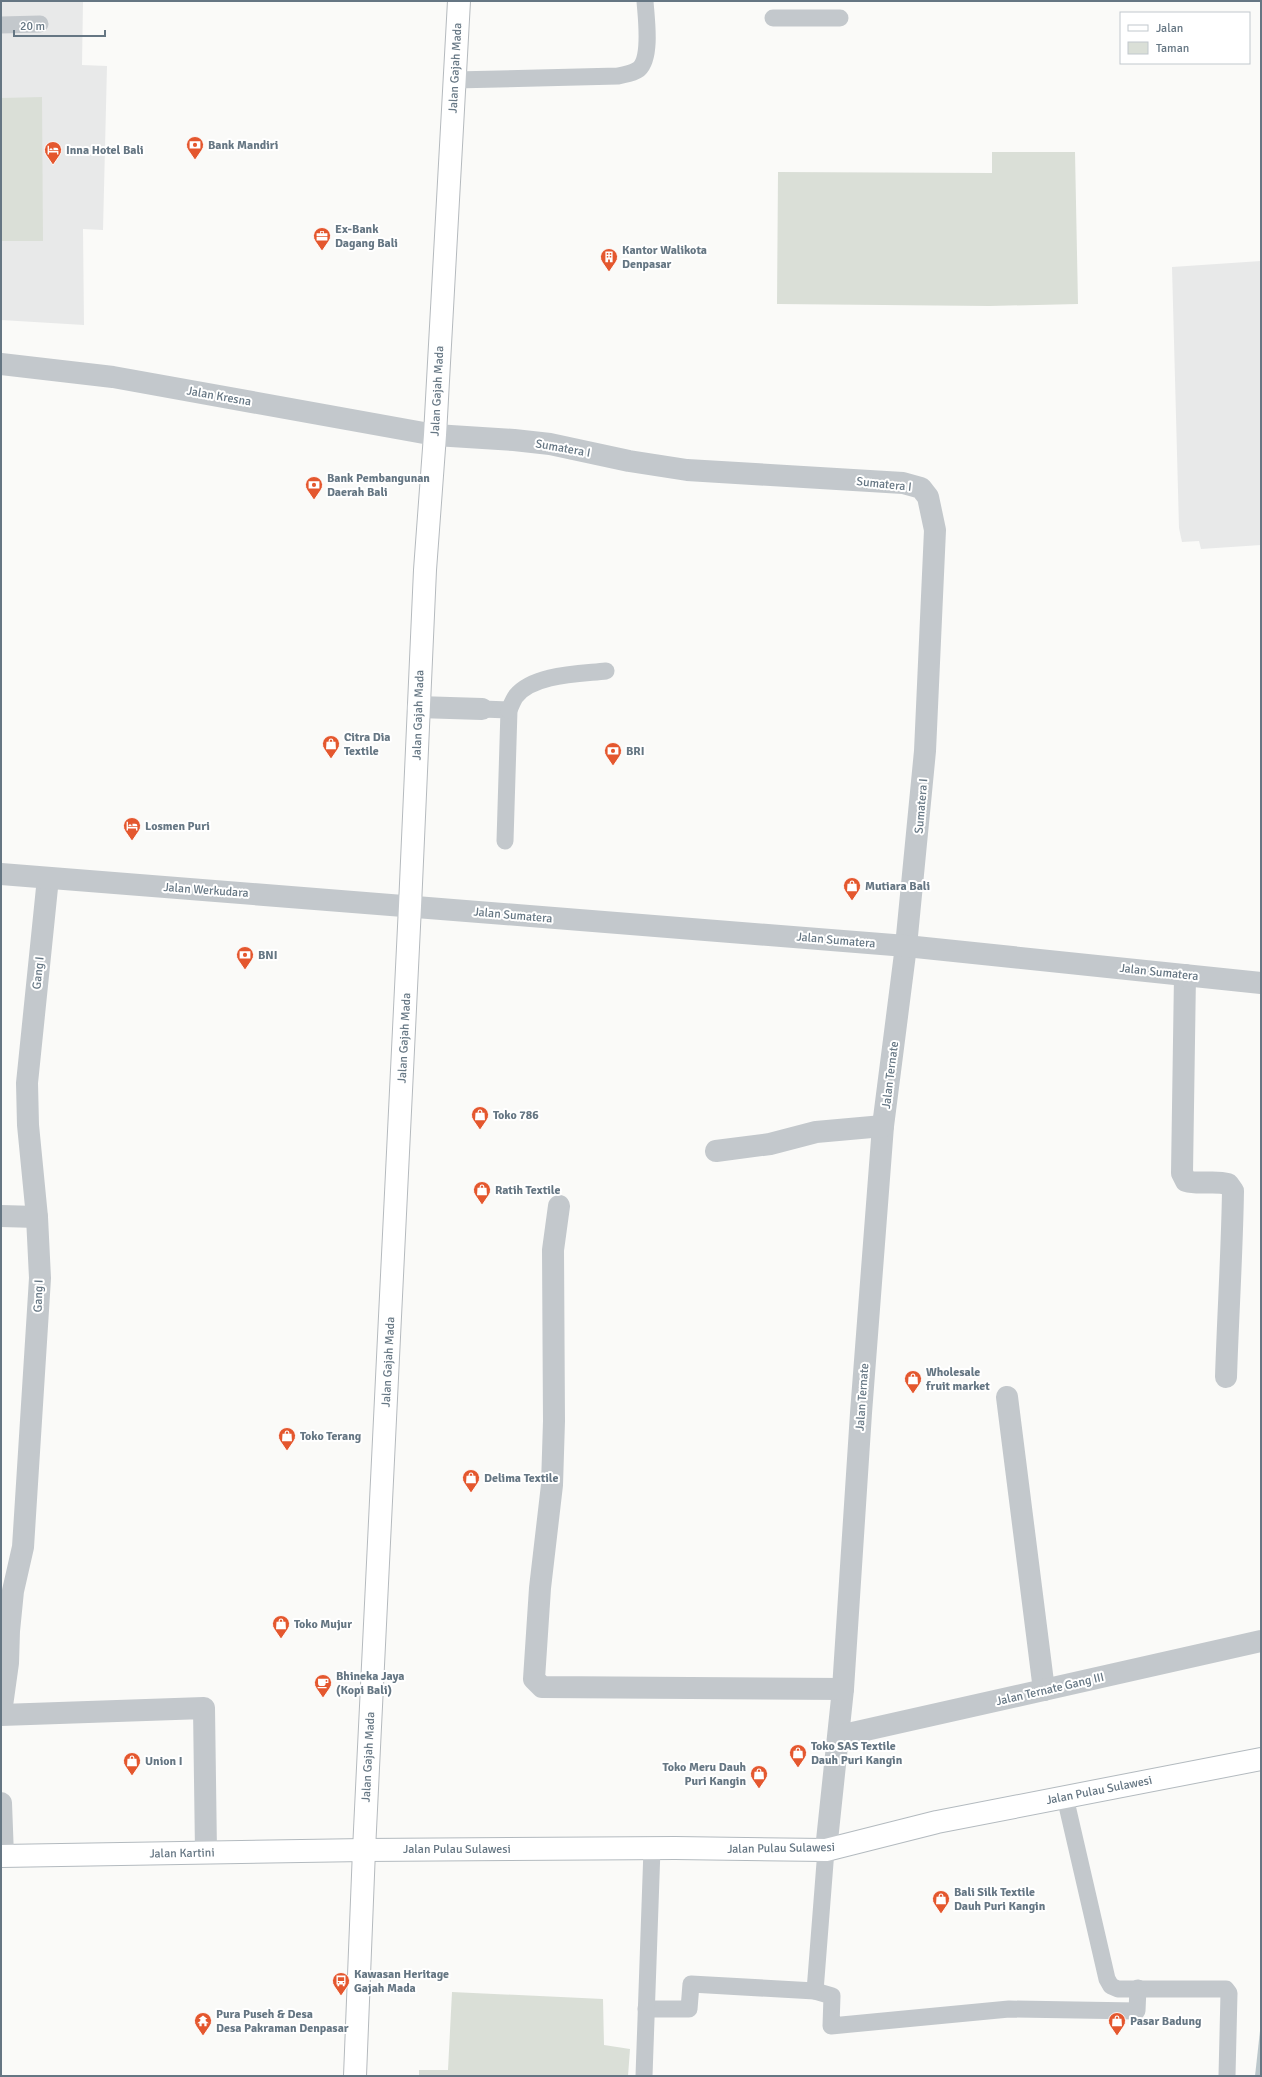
<svg xmlns="http://www.w3.org/2000/svg" width="1262" height="2077" viewBox="0 0 1262 2077" font-family="Signika,sans-serif">
<style>
.built{fill:#e8e9e9}
.green{fill:#dadfd7}
.water{fill:#bbc7cb}
.lines{fill:none;stroke-linecap:round;stroke-linejoin:round}
.secondary-casing{stroke:#b3babf;stroke-width:24}
.primary-casing{stroke:#b5babe;stroke-width:24}
.service{stroke:#c3c8cc;stroke-width:17}
.minor{stroke:#c3c8cc;stroke-width:22}
.tertiary{stroke:#c3c8cc;stroke-width:22}
.secondary{stroke:#fff;stroke-width:22}
.primary{stroke:#fff;stroke-width:22}
.labels{text-anchor:middle;stroke-width:4;stroke-linejoin:round;paint-order:stroke}
.street-label{font-size:12px;fill:#657683;stroke:#fff}
.poi-label{font-size:12px;font-weight:bold;fill:#657683;stroke:#fff;text-anchor:start}
</style>
<rect width="100%" height="100%" fill="#fafaf8"/>
<g class="built">
<polygon points="1,1 83,1 82,65 107,66 103,230 83,229 84,325 1,320"/>
<polygon points="1261,261 1261,545 1201,549 1199,541 1182,542 1179,528 1172,267"/>
</g>
<g class="green">
<polygon points="42,97 43,241 1,241 1,98"/>
<polygon points="992,152 1075,152 1078,304 990,306 777,304 778,172 992,173"/>
<polygon points="452,1992 603,1999 604,2045 630,2049 628,2076 419,2076 419,2070 448,2070"/>
</g>
<polygon class="water" points="1261,2022 1261,2076 1255,2076"/>
<g class="lines">
<defs>
<polyline id="secondary" points="1,1856 364,1850 675,1848 826,1850 937,1822 1261,1759"/>
<polyline id="primary" points="355,2076 364,1850 410,906 425,570 435,435 459,1"/>
</defs>
<use href="#secondary" class="secondary-casing"/>
<use href="#primary" class="primary-casing"/>
<g class="service">
<polyline points="773,18 840,18"/>
<polyline points="1,25 40,24"/>
<path d="M454 80 618 76C626 74 632 74 639 69 652 57 646 17 645 1"/>
<polyline points="482,709 509,710 505,841"/>
<path d="M509 710C511 706 513 700 516 696 534 674 580 674 606 671"/>
<polyline points="1065,1797 1107,1979 1111,1986 1118,1989 1226,1989 1229,1993 1227,2076"/>
<polyline points="815,1991 832,1996 831,2026 1009,2009 1137,2011 1138,1988"/>
<polyline points="646,2009 689,2009 691,1984 815,1991 826,1850"/>
<polyline points="644,2076 652,1849"/>
</g>
<g class="minor">
<polyline points="1,364 113,377 435,435 514,440 550,444 629,461 687,470 903,483 921,488 928,497 935,530 925,751 906,946 883,1126 861,1413 843,1689 826,1850"/>
<polyline points="418,707 482,709"/>
<path d="M1185 975 1182 1173 1186 1181C1200 1185 1214 1180 1228 1184L1233 1191C1232 1253 1228 1315 1226 1377"/>
<polyline points="716,1151 770,1144 816,1132 883,1126"/>
<polyline points="559,1206 553,1250 554,1421 552,1485 540,1588 534,1679 542,1687 843,1689"/>
<polyline points="1,1216 37,1217"/>
<polyline points="1007,1397 1044,1690"/>
<polyline points="1,1713 8,1663 9,1631 13,1591 23,1547 38,1310 40,1278 37,1217 28,1125 27,1083 48,878"/>
<polyline points="1,1715 204,1708 206,1852"/>
<polyline points="839,1736 1261,1641"/>
<polyline points="1,1803 3,1856"/>
</g>
<polyline class="tertiary" points="1,874 906,946 1261,983"/>
<use href="#secondary" class="secondary"/>
<use href="#primary" class="primary"/>
</g>
<defs>
<symbol id="bank-pin" viewBox="-11 -11 22 30"><path d="M0 17L-7.5 6A9.5 9.5 0 1 1 7.5 6Z" fill="#e4572e" stroke="#fff"/><path d="M-6-4H6V4H-6ZM0-2.3a2.3 2.3 0 1 0 0 4.6a2.3 2.3 0 1 0 0-4.6Z" fill="#fff"/></symbol>
<symbol id="hotel-pin" viewBox="-11 -11 22 30"><path d="M0 17L-7.5 6A9.5 9.5 0 1 1 7.5 6Z" fill="#e4572e" stroke="#fff"/><path d="M-6-4.5h1.5V1H6V5H4.5V3h-9V5H-6ZM-4 0a1.8 1.8 0 1 1 3.6 0ZM.5 0V-2.5h3Q6-2.5 6 0Z" fill="#fff"/></symbol>
<symbol id="office-pin" viewBox="-11 -11 22 30"><path d="M0 17L-7.5 6A9.5 9.5 0 1 1 7.5 6Z" fill="#e4572e" stroke="#fff"/><path d="M-6-3h4V-5.5h4V-3h4V5H-6ZM-1-4.5V-3h2v-1.5ZM-6 0V1H6V0Z" fill="#fff"/></symbol>
<symbol id="building-pin" viewBox="-11 -11 22 30"><path d="M0 17L-7.5 6A9.5 9.5 0 1 1 7.5 6Z" fill="#e4572e" stroke="#fff"/><path d="M-4-6H4V6H1V3H-1V6H-4ZM-2.5-4.3h1.7v1.8h-1.7ZM.8-4.3h1.7v1.8H.8ZM-2.5-1h1.7V.8h-1.7ZM.8-1h1.7V.8H.8Z" fill="#fff"/></symbol>
<symbol id="shop-pin" viewBox="-11 -11 22 30"><path d="M0 17L-7.5 6A9.5 9.5 0 1 1 7.5 6Z" fill="#e4572e" stroke="#fff"/><path d="M-5-2.5h2.3a2.7 3.5 0 0 1 5.4 0H5L5.5 6h-11ZM-1.5-2.5h3a1.5 2.3 0 0 0-3 0Z" fill="#fff"/></symbol>
<symbol id="cafe-pin" viewBox="-11 -11 22 30"><path d="M0 17L-7.5 6A9.5 9.5 0 1 1 7.5 6Z" fill="#e4572e" stroke="#fff"/><path d="M-5.5-4.5H6V0H3Q3 3.5 0 3.5H-2.5Q-5.5 3.5-5.5 0ZM3-3.2v2h1.7v-2ZM-6 4.5H4V6H-6Z" fill="#fff"/></symbol>
<symbol id="bus-pin" viewBox="-11 -11 22 30"><path d="M0 17L-7.5 6A9.5 9.5 0 1 1 7.5 6Z" fill="#e4572e" stroke="#fff"/><path d="M-5-6H5V4H4V6H2V4H-2V6H-4V4H-5ZM-3.5-4V0h7V-4ZM-3.5 1.2v1.5H-2V1.2ZM2 1.2v1.5H3.5V1.2Z" fill="#fff"/></symbol>
<symbol id="temple-pin" viewBox="-11 -11 22 30"><path d="M0 17L-7.5 6A9.5 9.5 0 1 1 7.5 6Z" fill="#e4572e" stroke="#fff"/><path d="M0-6L5-2H3V0L6.5 2.5H4V6H1.5V3h-3V6H-4V2.5H-6.5L-3 0V-2H-5Z" fill="#fff"/></symbol>
</defs>
<g fill-rule="evenodd">
<use href="#bank-pin" x="185" y="135" width="20" height="27"/>
<use href="#hotel-pin" x="43" y="140" width="20" height="27"/>
<use href="#office-pin" x="312" y="226" width="20" height="27"/>
<use href="#building-pin" x="599" y="247" width="20" height="27"/>
<use href="#bank-pin" x="304" y="475" width="20" height="27"/>
<use href="#shop-pin" x="321" y="734" width="20" height="27"/>
<use href="#bank-pin" x="603" y="741" width="20" height="27"/>
<use href="#hotel-pin" x="122" y="816" width="20" height="27"/>
<use href="#shop-pin" x="842" y="876" width="20" height="27"/>
<use href="#bank-pin" x="235" y="945" width="20" height="27"/>
<use href="#shop-pin" x="470" y="1105" width="20" height="27"/>
<use href="#shop-pin" x="472" y="1180" width="20" height="27"/>
<use href="#shop-pin" x="903" y="1369" width="20" height="27"/>
<use href="#shop-pin" x="277" y="1426" width="20" height="27"/>
<use href="#shop-pin" x="461" y="1468" width="20" height="27"/>
<use href="#shop-pin" x="271" y="1614" width="20" height="27"/>
<use href="#cafe-pin" x="313" y="1673" width="20" height="27"/>
<use href="#shop-pin" x="788" y="1743" width="20" height="27"/>
<use href="#shop-pin" x="122" y="1751" width="20" height="27"/>
<use href="#shop-pin" x="749" y="1764" width="20" height="27"/>
<use href="#shop-pin" x="931" y="1889" width="20" height="27"/>
<use href="#bus-pin" x="331" y="1971" width="20" height="27"/>
<use href="#temple-pin" x="193" y="2011" width="20" height="27"/>
<use href="#shop-pin" x="1107" y="2011" width="20" height="27"/>
</g>
<g class="labels">
<g class="street-label">
<text transform="translate(455 68) rotate(-87)" y="4">Jalan Gajah Mada</text>
<text transform="translate(437 391) rotate(-87)" y="4">Jalan Gajah Mada</text>
<text transform="translate(219 396) rotate(10)" y="4">Jalan Kresna</text>
<text transform="translate(563 448) rotate(10)" y="4">Sumatera I</text>
<text transform="translate(884 484) rotate(6)" y="4">Sumatera I</text>
<text transform="translate(418 715) rotate(-88)" y="4">Jalan Gajah Mada</text>
<text transform="translate(921 806) rotate(-85)" y="4">Sumatera I</text>
<text transform="translate(206 890) rotate(4)" y="4">Jalan Werkudara</text>
<text transform="translate(513 915) rotate(5)" y="4">Jalan Sumatera</text>
<text transform="translate(836 940) rotate(5)" y="4">Jalan Sumatera</text>
<text transform="translate(1159 972) rotate(6)" y="4">Jalan Sumatera</text>
<text transform="translate(38 973) rotate(-84)" y="4">Gang I</text>
<text transform="translate(404 1038) rotate(-87)" y="4">Jalan Gajah Mada</text>
<text transform="translate(890 1075) rotate(-83)" y="4">Jalan Ternate</text>
<text transform="translate(38 1296) rotate(-88)" y="4">Gang I</text>
<text transform="translate(388 1362) rotate(-87)" y="4">Jalan Gajah Mada</text>
<text transform="translate(862 1397) rotate(-86)" y="4">Jalan Ternate</text>
<text transform="translate(1050 1689) rotate(-13)" y="4">Jalan Ternate Gang III</text>
<text transform="translate(368 1757) rotate(-87)" y="4">Jalan Gajah Mada</text>
<text transform="translate(1099 1790) rotate(-11)" y="4">Jalan Pulau Sulawesi</text>
<text transform="translate(781 1848) rotate(-1)" y="4">Jalan Pulau Sulawesi</text>
<text x="457" y="1853">Jalan Pulau Sulawesi</text>
<text transform="translate(182 1853) rotate(-1)" y="4">Jalan Kartini</text>
</g>
<g class="poi-label">
<text x="208" y="149">Bank Mandiri</text>
<text x="66" y="154">Inna Hotel Bali</text>
<text x="335" y="233">Ex-Bank<tspan x="335" dy="14">Dagang Bali</tspan></text>
<text x="622" y="254">Kantor Walikota<tspan x="622" dy="14">Denpasar</tspan></text>
<text x="327" y="482">Bank Pembangunan<tspan x="327" dy="14">Daerah Bali</tspan></text>
<text x="344" y="741">Citra Dia<tspan x="344" dy="14">Textile</tspan></text>
<text x="626" y="755">BRI</text>
<text x="145" y="830">Losmen Puri</text>
<text x="865" y="890">Mutiara Bali</text>
<text x="258" y="959">BNI</text>
<text x="493" y="1119">Toko 786</text>
<text x="495" y="1194">Ratih Textile</text>
<text x="926" y="1376">Wholesale<tspan x="926" dy="14">fruit market</tspan></text>
<text x="300" y="1440">Toko Terang</text>
<text x="484" y="1482">Delima Textile</text>
<text x="294" y="1628">Toko Mujur</text>
<text x="336" y="1680">Bhineka Jaya<tspan x="336" dy="14">(Kopi Bali)</tspan></text>
<text x="811" y="1750">Toko SAS Textile<tspan x="811" dy="14">Dauh Puri Kangin</tspan></text>
<text x="145" y="1765">Union I</text>
<text x="746" y="1771" text-anchor="end">Toko Meru Dauh<tspan x="746" dy="14">Puri Kangin</tspan></text>
<text x="954" y="1896">Bali Silk Textile<tspan x="954" dy="14">Dauh Puri Kangin</tspan></text>
<text x="354" y="1978">Kawasan Heritage<tspan x="354" dy="14">Gajah Mada</tspan></text>
<text x="216" y="2018">Pura Puseh &amp; Desa<tspan x="216" dy="14">Desa Pakraman Denpasar</tspan></text>
<text x="1130" y="2025">Pasar Badung</text>
</g>
</g>
<rect width="1262" height="2077" fill="none" stroke="#657683" stroke-width="4"/>
<rect x="1120" y="12" width="130" height="52" fill="#ffffff" stroke="#c1c8cd"/>
<rect x="1128" y="25" width="20" height="6" fill="#ffffff" stroke="#c1c8cd"/>
<text x="1156" y="32" font-size="12" fill="#657683">Jalan</text>
<rect x="1128" y="42" width="20" height="12" fill="#dadfd7" stroke="#c1c8cd"/>
<text x="1156" y="52" font-size="12" fill="#657683">Taman</text>
<path d="M14 30v6h91v-6" fill="none" stroke="#657683" stroke-width="2"/>
<text x="20" y="30" font-size="12" fill="#657683" stroke="#ffffff" stroke-width="3" paint-order="stroke">20 m</text>
</svg>
